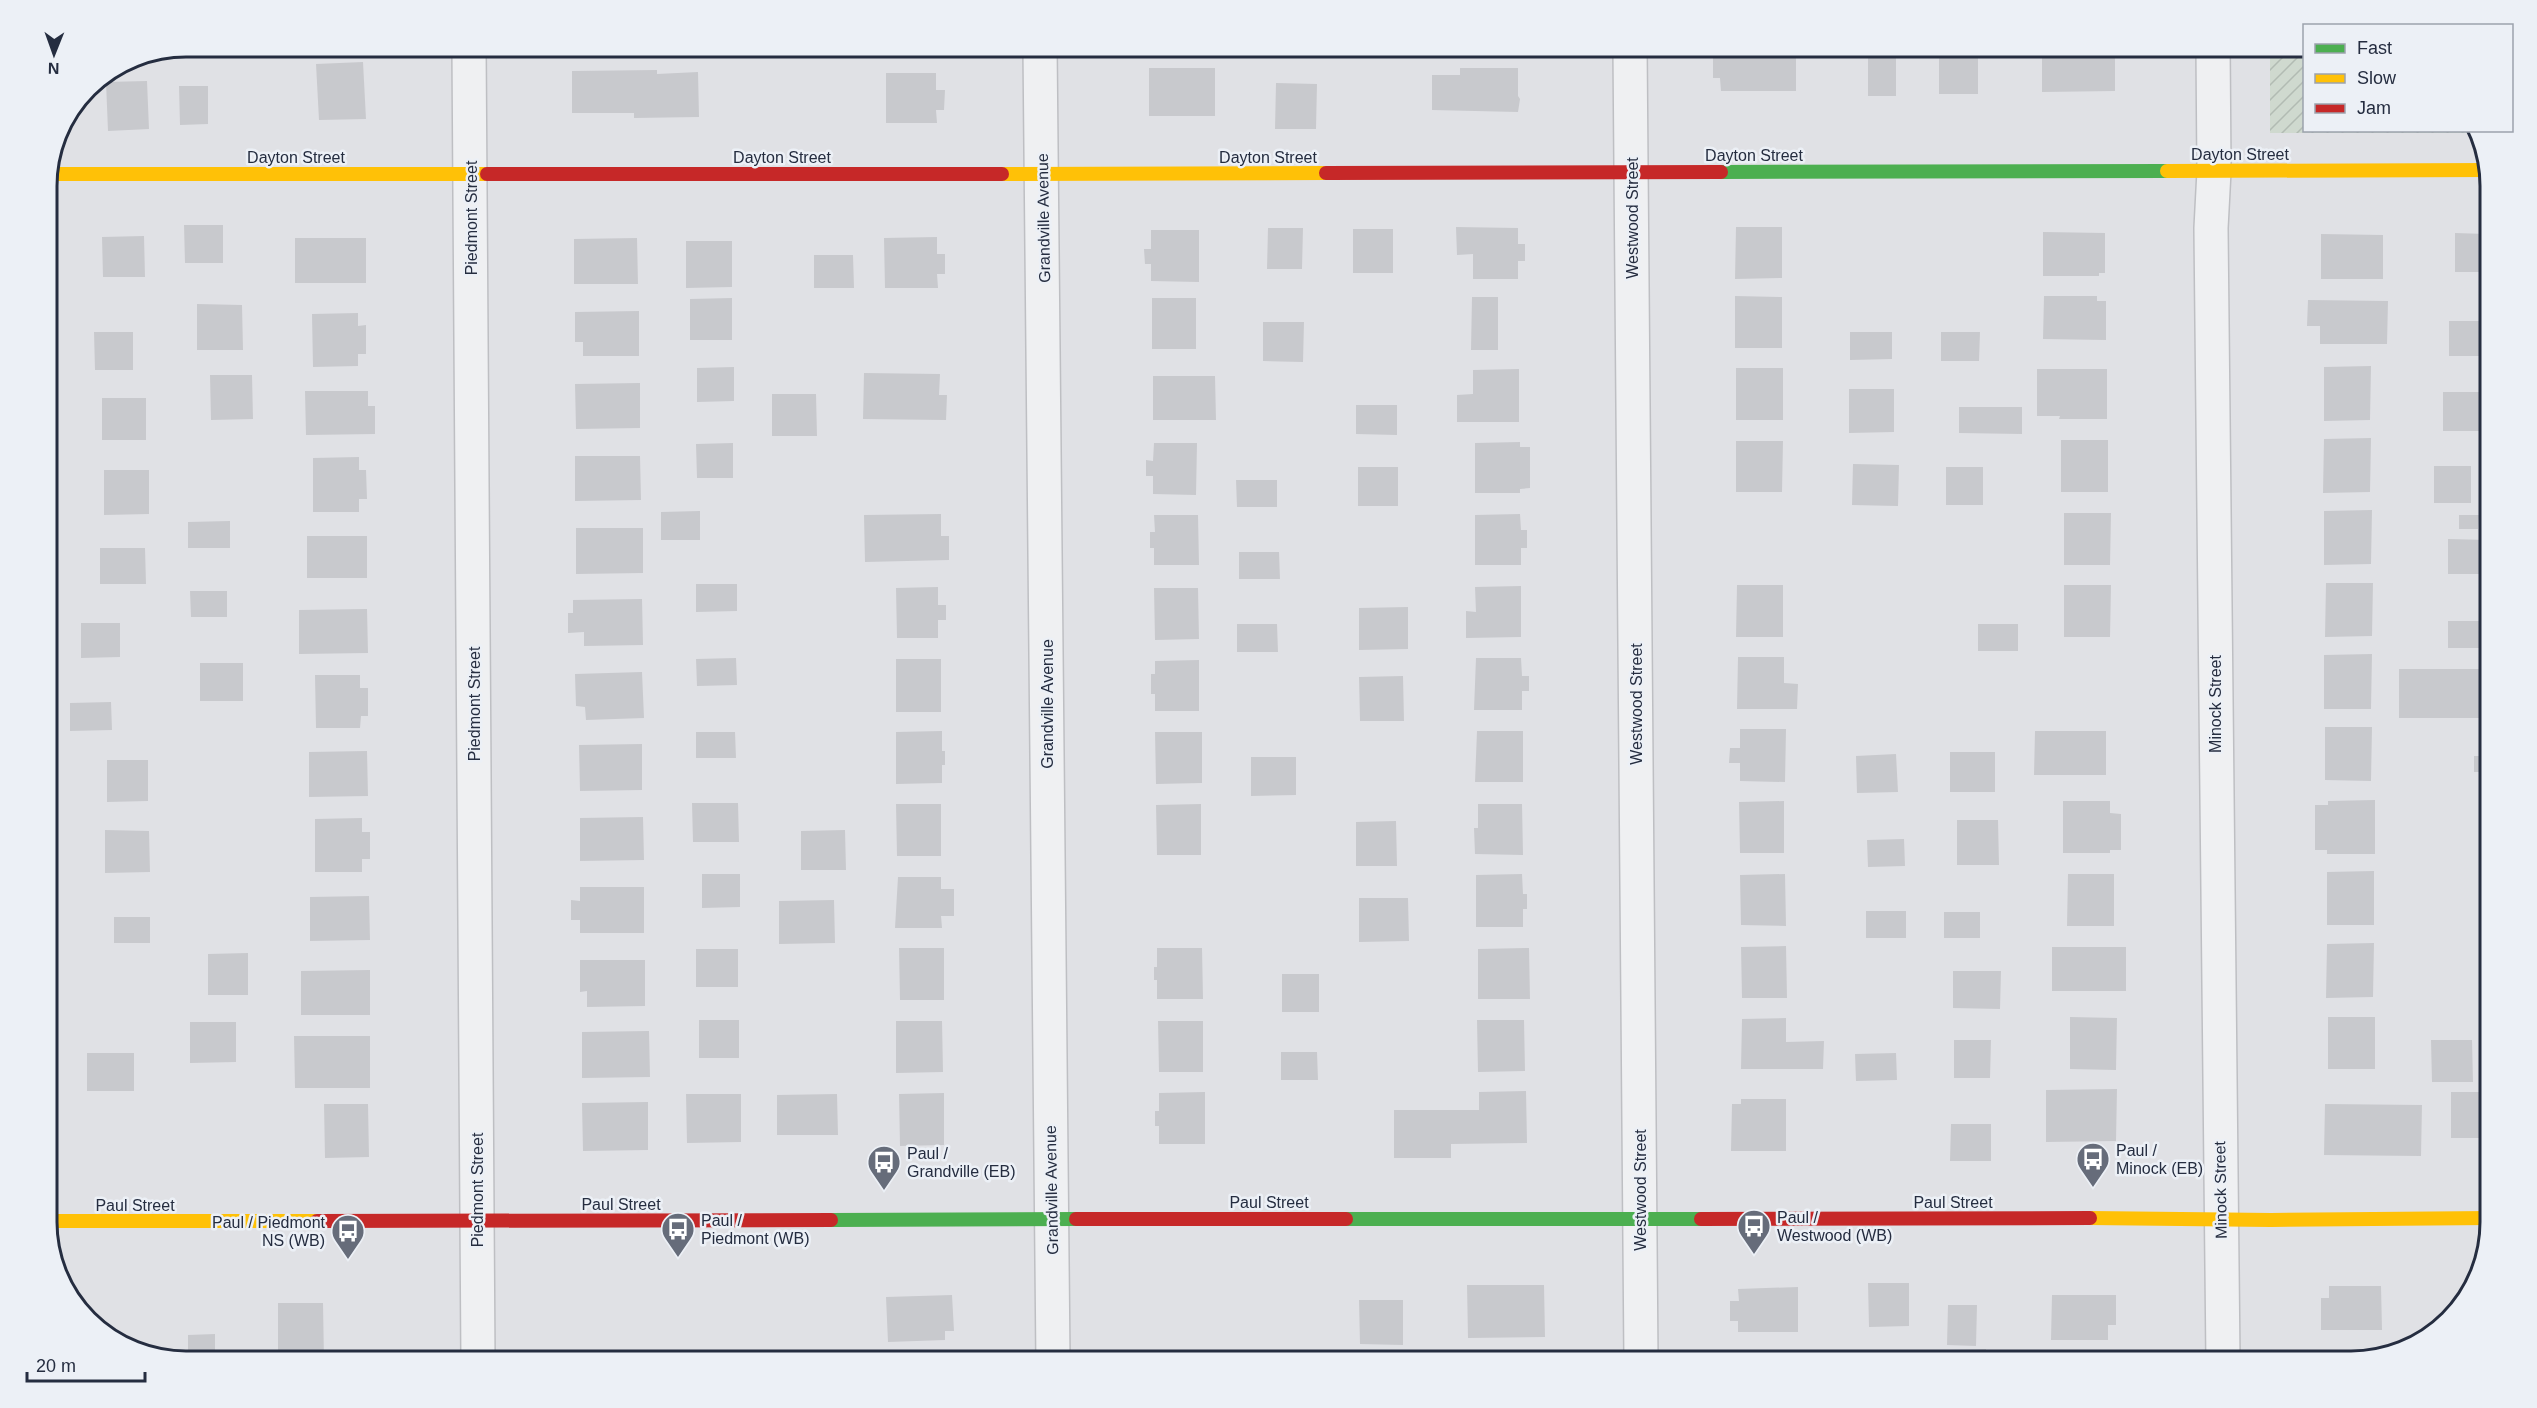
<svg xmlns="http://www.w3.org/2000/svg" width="2537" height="1408" viewBox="0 0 2537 1408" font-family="Helvetica,sans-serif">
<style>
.garden{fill:url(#garden-furrows)}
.building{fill:#c8c9cd}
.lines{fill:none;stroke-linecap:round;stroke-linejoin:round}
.street-casing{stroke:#bebfc3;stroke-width:36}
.street{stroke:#eff0f2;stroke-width:33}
.fast{stroke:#4caf50;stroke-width:14}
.slow{stroke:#ffc107;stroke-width:14}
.jam{stroke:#c62828;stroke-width:14}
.labels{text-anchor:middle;stroke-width:5;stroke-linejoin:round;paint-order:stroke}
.street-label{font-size:16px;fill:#252d40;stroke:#ecf0f6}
.poi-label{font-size:16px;fill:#252d40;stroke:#ecf0f6;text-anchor:start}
.rim{fill:none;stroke:#252d40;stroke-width:3}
</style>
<defs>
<pattern id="garden-furrows" width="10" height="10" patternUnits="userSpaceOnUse" patternTransform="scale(1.5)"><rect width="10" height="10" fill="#cfd9cf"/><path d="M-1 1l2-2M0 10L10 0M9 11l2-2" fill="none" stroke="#b2bbb3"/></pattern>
</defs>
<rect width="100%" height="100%" fill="#e0e1e5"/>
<polygon class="garden" points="2270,47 2304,47 2304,130 2476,130 2477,133 2270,133"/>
<g class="building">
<polygon points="1142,46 1203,46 1203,52 1141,51"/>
<polygon points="1713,46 1796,46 1796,91 1721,91 1720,78 1713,78"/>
<polygon points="2042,46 2115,46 2115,91 2042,92"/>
<rect x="1939" y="53" width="39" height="41"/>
<rect x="1868" y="55" width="28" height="41"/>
<polygon points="363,62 366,119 319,120 316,64"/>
<rect x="1149" y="68" width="66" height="48"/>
<polygon points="1460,68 1518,68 1518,96 1520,99 1518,112 1432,110 1432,75 1460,75"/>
<polygon points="657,70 657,74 698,72 699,117 634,118 634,113 572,113 572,71"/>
<polygon points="886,73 936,73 936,90 945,90 944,110 936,110 937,123 886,123"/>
<polygon points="147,81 149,129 108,131 106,82"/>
<polygon points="1276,83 1317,84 1316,129 1275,129"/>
<polygon points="179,86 208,86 208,124 180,125"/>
<polygon points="184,225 223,225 223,263 185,263"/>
<polygon points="1456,227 1518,228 1518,244 1525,244 1525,261 1518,261 1518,279 1473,279 1473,254 1457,255"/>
<polygon points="1736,227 1782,227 1782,278 1735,279"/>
<polygon points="1268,228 1303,228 1302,269 1267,269"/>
<rect x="1353" y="229" width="40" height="44"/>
<polygon points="1151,230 1199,230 1199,282 1151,281 1151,264 1145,264 1144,249 1151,249"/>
<polygon points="2043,232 2105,233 2105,273 2099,273 2099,276 2043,276"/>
<polygon points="2455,233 2486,234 2486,272 2455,272"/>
<polygon points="2321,234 2383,235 2383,279 2321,279"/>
<polygon points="144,236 145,277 103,277 102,237"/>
<polygon points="937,237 937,254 945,254 945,274 937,274 938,288 885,288 884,238"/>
<rect x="295" y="238" width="71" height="45"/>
<polygon points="637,238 638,284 574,284 574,239"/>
<polygon points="686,241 732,241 732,287 686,288"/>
<polygon points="814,255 853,255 854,288 814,288"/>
<polygon points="1735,296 1782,297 1782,348 1735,348"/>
<polygon points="2044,296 2097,296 2097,301 2106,301 2106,340 2043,339"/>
<polygon points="1472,297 1498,297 1498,350 1471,350"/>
<polygon points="732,298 732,340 690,340 690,299"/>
<rect x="1152" y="298" width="44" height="51"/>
<polygon points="2308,300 2388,301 2387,344 2320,344 2320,326 2307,326"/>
<polygon points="197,304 242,305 243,350 197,350"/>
<polygon points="639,311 639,356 583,356 583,342 575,342 575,312"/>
<polygon points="358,313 358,326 366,325 366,354 358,354 358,366 313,367 312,314"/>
<rect x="2449" y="321" width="38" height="35"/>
<polygon points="1263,322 1304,322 1303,362 1263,361"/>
<polygon points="94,332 133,332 133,370 95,370"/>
<polygon points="1850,332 1892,332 1892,359 1850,360"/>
<polygon points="1941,332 1980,332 1979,361 1941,361"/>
<polygon points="2371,366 2370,420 2324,421 2324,367"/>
<polygon points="734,367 734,401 697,402 697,368"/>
<rect x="1736" y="368" width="47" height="52"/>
<polygon points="1519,369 1519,422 1457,422 1457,395 1473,394 1473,370"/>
<polygon points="2037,369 2107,369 2107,419 2059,419 2060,416 2037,416"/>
<polygon points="864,373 940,374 939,395 947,395 946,420 863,419"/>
<polygon points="210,375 252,375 253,419 211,420"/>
<polygon points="1153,376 1215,376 1216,420 1153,420"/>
<polygon points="640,383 640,428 576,429 575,384"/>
<polygon points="1849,389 1894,389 1894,432 1849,433"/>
<polygon points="305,391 368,391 368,406 375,406 375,434 306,435"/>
<rect x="2443" y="392" width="44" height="39"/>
<polygon points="772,394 816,394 817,436 772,436"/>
<rect x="102" y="398" width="44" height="42"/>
<polygon points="1356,405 1397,405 1397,435 1356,434"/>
<polygon points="1959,407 2022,407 2022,434 1959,433"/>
<polygon points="2371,438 2370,492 2323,493 2324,439"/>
<rect x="2061" y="440" width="47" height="52"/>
<polygon points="1736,441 1783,441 1782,492 1736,492"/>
<polygon points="1520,442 1520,447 1530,447 1530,488 1520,489 1520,493 1475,493 1475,443"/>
<polygon points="733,443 733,478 697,478 696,444"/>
<polygon points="1154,443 1197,443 1196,495 1153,494 1153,476 1146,476 1146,460 1153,461"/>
<polygon points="575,456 640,456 641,500 575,501"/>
<polygon points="359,457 359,470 366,470 367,499 359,499 359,512 313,512 313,458"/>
<polygon points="1853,464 1899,465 1898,506 1852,505"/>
<rect x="2434" y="466" width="37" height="37"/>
<rect x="1358" y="467" width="40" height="39"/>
<rect x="1946" y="467" width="37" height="38"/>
<polygon points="104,470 149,470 149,514 104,515"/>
<polygon points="1236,480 1277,480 1277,507 1237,507"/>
<polygon points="2372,510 2371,564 2324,565 2324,511"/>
<polygon points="700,511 700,540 661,540 661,512"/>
<polygon points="2064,513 2111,513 2110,565 2064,565"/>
<polygon points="941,514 941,536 949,536 949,560 865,562 864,515"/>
<polygon points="1520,514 1521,530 1527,530 1527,548 1521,548 1521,565 1475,565 1475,515"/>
<polygon points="1154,515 1198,515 1199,565 1154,565 1154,548 1150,548 1150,532 1155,532"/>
<polygon points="2459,515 2479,515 2478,529 2459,529"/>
<polygon points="230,521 230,548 188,548 188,522"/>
<polygon points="576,528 643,528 643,573 576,574"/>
<rect x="307" y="536" width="60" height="42"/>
<polygon points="2448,539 2488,540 2488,574 2448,574"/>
<polygon points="100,548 145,548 146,584 100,584"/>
<polygon points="1239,552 1279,552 1280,579 1239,579"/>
<polygon points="2326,583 2373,583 2372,636 2325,637"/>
<polygon points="696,584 737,584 737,611 696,612"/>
<polygon points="1737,585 1783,585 1783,637 1736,637"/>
<polygon points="2064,585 2111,585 2110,637 2064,637"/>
<polygon points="1521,586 1521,637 1466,638 1466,611 1476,612 1475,587"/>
<polygon points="938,587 938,605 946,605 946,620 938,620 938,638 897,638 896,588"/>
<polygon points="1154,588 1198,588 1199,639 1155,640"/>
<polygon points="190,591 227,591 227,617 191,617"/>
<polygon points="642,599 643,645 584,646 584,632 568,633 568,613 573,613 573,600"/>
<polygon points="1408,607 1408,649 1359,650 1359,608"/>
<polygon points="367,609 368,653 299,654 299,610"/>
<rect x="2448" y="621" width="37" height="27"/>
<polygon points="81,623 120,623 120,657 81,658"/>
<polygon points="1237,624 1277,624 1278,652 1237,652"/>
<rect x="1978" y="624" width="40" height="27"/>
<polygon points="2372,654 2371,709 2324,709 2324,655"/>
<polygon points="1738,657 1784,657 1784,683 1798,684 1797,709 1737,709"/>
<polygon points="736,658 737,685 697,686 696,659"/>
<polygon points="1476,658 1521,658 1522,676 1529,676 1529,691 1522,691 1522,710 1474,710"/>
<rect x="896" y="659" width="45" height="53"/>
<polygon points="1199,660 1199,711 1155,711 1155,694 1151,694 1151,674 1155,674 1155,661"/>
<rect x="200" y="663" width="43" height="38"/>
<rect x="2399" y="669" width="82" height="49"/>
<polygon points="642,672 644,718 586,720 585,707 576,706 575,674"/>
<polygon points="315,675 360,675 360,688 368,688 368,716 361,716 360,728 316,728"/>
<polygon points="1403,676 1404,721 1360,721 1359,677"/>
<polygon points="111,702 112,730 70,731 70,703"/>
<polygon points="2325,727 2372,727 2371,781 2325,780"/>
<polygon points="1740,729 1786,729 1785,782 1740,781 1740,763 1729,763 1730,748 1740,748"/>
<polygon points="942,731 942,751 945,751 945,765 942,765 942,783 896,784 896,732"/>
<polygon points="1477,731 1523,731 1523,782 1475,782"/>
<polygon points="2035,731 2106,731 2106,775 2034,775"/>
<polygon points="696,732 735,732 736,758 696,758"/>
<polygon points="1155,732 1202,732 1202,783 1156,784"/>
<polygon points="642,744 642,790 580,791 579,745"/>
<polygon points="367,751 368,796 309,797 309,752"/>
<rect x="1950" y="752" width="45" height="40"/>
<polygon points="1896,754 1898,792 1857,793 1856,756"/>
<rect x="2474" y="756" width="15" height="16"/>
<polygon points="1251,757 1296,757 1296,795 1251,796"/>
<polygon points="107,760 148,760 148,801 107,802"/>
<polygon points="2375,800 2375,854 2327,854 2327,850 2315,850 2315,805 2328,805 2328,801"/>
<polygon points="1784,801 1784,853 1740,853 1739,802"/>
<polygon points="2063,801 2110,801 2110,813 2121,814 2121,850 2110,850 2110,853 2063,853"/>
<polygon points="692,803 738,803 739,842 693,842"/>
<polygon points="896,804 941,804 941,856 897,856"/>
<polygon points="1201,804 1201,855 1157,855 1156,805"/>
<polygon points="1478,804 1522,804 1523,855 1475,854 1474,828 1478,828"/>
<polygon points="643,817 644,860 580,861 580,818"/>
<polygon points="362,818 362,832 370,832 370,859 362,859 362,872 315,872 315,819"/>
<polygon points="1957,820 1998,820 1999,865 1957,865"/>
<polygon points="1396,821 1397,866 1356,866 1356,822"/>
<polygon points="105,830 149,831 150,872 105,873"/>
<polygon points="845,830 846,870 801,870 801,831"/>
<polygon points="1904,839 1905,866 1868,867 1867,840"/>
<polygon points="2374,871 2374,925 2327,925 2327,872"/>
<polygon points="702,874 740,874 740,907 702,908"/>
<polygon points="1522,874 1523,894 1527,894 1527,909 1523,909 1523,927 1476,927 1476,875"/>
<polygon points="1785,874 1786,926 1741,925 1740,875"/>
<polygon points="2068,874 2114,874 2114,926 2067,926"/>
<polygon points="898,877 941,877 941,889 954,889 954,916 941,916 942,928 895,928"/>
<polygon points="580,887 644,887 644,933 580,933 580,920 571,920 571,900 580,901"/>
<polygon points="369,896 370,940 310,941 310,897"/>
<polygon points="1359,898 1408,898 1409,941 1359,942"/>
<polygon points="834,900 835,943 779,944 779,901"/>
<rect x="1866" y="911" width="40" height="27"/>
<rect x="1944" y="912" width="36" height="26"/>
<rect x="114" y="917" width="36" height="26"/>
<polygon points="2374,943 2373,997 2326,998 2327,944"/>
<polygon points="1786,946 1787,998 1742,998 1741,947"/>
<rect x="2052" y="947" width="74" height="44"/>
<polygon points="899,948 944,948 944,1000 900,1000"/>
<polygon points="1157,948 1202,948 1203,999 1157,999 1157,980 1154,980 1154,967 1157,967"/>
<polygon points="1529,948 1530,999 1478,999 1478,949"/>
<rect x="696" y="949" width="42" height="38"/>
<polygon points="248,953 248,995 208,995 208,954"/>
<polygon points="580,960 645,960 645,1006 587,1007 587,991 580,992"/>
<polygon points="370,970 370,1015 301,1015 301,971"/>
<polygon points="1953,971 2001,971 2000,1009 1953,1008"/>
<rect x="1282" y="974" width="37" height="38"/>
<polygon points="2070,1017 2117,1018 2116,1070 2070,1069"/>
<rect x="2328" y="1017" width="47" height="52"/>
<polygon points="1786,1018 1786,1042 1824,1041 1823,1069 1741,1069 1742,1019"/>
<rect x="699" y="1020" width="40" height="38"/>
<polygon points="1477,1020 1524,1020 1525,1071 1478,1072"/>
<polygon points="896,1021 942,1021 943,1072 896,1073"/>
<polygon points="1158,1021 1203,1021 1203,1072 1159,1072"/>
<polygon points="190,1022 236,1022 236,1062 190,1063"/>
<polygon points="649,1031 650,1077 582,1078 582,1032"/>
<polygon points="294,1036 370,1036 370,1088 295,1088"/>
<polygon points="1954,1040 1991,1040 1990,1078 1954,1078"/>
<polygon points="2431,1040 2472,1040 2473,1082 2432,1082"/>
<polygon points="1281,1052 1317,1052 1318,1080 1281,1080"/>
<rect x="87" y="1053" width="47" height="38"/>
<polygon points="1896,1053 1897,1080 1856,1081 1855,1054"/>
<polygon points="2117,1089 2116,1141 2046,1142 2046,1090"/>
<polygon points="1526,1091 1527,1143 1451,1144 1451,1158 1394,1158 1394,1110 1479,1110 1479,1092"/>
<polygon points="1205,1092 1205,1144 1159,1144 1159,1126 1155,1126 1155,1111 1159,1111 1159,1093"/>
<rect x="2451" y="1092" width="39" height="46"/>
<polygon points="944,1093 944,1145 900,1146 899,1094"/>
<polygon points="686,1094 741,1094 741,1142 687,1143"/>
<polygon points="837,1094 838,1135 777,1135 777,1095"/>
<polygon points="1741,1099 1786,1099 1786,1151 1731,1151 1732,1104 1741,1104"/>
<polygon points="648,1102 648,1150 583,1151 582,1103"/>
<polygon points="324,1104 368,1104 369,1157 325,1158"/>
<polygon points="2325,1104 2422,1105 2421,1156 2324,1155"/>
<polygon points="1951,1124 1991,1124 1991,1161 1950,1161"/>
<polygon points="1868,1283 1909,1283 1909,1326 1869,1327"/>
<polygon points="1467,1285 1544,1285 1545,1337 1468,1338"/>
<polygon points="2329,1286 2381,1286 2382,1330 2321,1330 2321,1298 2329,1298"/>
<polygon points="1798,1287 1798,1332 1738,1332 1738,1321 1730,1321 1730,1301 1739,1301 1738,1289"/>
<polygon points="952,1295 954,1331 945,1331 945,1340 888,1342 886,1297"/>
<polygon points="2052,1295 2116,1295 2116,1325 2108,1325 2108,1340 2051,1340"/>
<polygon points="1359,1300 1403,1300 1403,1345 1360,1344"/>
<polygon points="278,1303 323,1303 324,1361 278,1361"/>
<polygon points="1948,1305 1977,1305 1976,1346 1947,1345"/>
<polygon points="215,1334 215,1361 188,1361 188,1335"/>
<polygon points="1986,1349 1986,1361 1949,1361 1949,1350"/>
<polygon points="1290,1350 1322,1350 1323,1361 1290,1361"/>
<polygon points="1401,1350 1401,1361 1360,1361 1359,1351"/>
<polygon points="1804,1352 1804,1361 1746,1361 1746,1353"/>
<polygon points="740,1353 741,1361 700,1361 700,1354"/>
<polygon points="816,1354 816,1361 780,1361 779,1355"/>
</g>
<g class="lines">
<defs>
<g id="street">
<polyline points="469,46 478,1361"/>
<polyline points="1040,46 1053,1361"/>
<polyline points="1630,46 1641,1361"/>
<polyline points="2213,46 2214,171 2211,228 2223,1361"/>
</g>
</defs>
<use href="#street" class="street-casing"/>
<use href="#street" class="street"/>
<g class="fast">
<polyline points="1721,172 2167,171"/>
<polyline points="1346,1219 1701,1219"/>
<polyline points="831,1220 1076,1219"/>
</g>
<g class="slow">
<polyline points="2167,171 2488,170"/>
<polyline points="48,174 487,174"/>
<polyline points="1002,174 1326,173"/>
<polyline points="2090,1218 2271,1220 2490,1218"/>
<polyline points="47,1221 317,1221"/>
</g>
<g class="jam">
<polyline points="1326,173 1721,172"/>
<polyline points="487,174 1002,174"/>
<polyline points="1076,1219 1346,1219"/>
<polyline points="1701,1219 2090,1218"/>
<polyline points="317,1221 831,1220"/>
</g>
</g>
<defs>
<symbol id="bus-pin" viewBox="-11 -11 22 30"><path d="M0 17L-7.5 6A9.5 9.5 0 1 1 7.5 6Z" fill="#666c7a" stroke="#ecf0f6"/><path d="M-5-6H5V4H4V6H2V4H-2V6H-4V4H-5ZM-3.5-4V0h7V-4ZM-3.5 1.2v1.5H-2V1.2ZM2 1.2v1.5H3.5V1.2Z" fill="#fff"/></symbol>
</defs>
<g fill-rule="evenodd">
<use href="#bus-pin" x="2074" y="1140" width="38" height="52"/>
<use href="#bus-pin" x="865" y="1143" width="38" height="52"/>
<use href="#bus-pin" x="1735" y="1207" width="38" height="52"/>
<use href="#bus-pin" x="659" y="1210" width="38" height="52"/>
<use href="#bus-pin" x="329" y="1212" width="38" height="52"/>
</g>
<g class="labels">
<g class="street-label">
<text x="2240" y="160">Dayton Street</text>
<text x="1754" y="161">Dayton Street</text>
<text x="296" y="163">Dayton Street</text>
<text x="782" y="163">Dayton Street</text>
<text x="1268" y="163">Dayton Street</text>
<text transform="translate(471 218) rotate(-90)" y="6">Piedmont Street</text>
<text transform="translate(1043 218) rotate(-91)" y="6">Grandville Avenue</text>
<text transform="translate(1632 218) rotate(-90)" y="6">Westwood Street</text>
<text transform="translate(474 704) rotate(-90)" y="6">Piedmont Street</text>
<text transform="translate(1047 704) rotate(-90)" y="6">Grandville Avenue</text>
<text transform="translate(1636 704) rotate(-90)" y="6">Westwood Street</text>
<text transform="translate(2215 704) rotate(-90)" y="6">Minock Street</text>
<text transform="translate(477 1190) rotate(-90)" y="6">Piedmont Street</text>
<text transform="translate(1051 1190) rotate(-91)" y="6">Grandville Avenue</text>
<text transform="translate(1640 1190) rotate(-90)" y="6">Westwood Street</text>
<text transform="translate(2220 1190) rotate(-91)" y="6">Minock Street</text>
<text x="1269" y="1208">Paul Street</text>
<text x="1953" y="1208">Paul Street</text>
<text x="621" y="1210">Paul Street</text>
<text x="135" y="1211">Paul Street</text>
</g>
<g class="poi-label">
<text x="2116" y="1156">Paul /<tspan x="2116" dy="18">Minock (EB)</tspan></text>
<text x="907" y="1159">Paul /<tspan x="907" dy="18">Grandville (EB)</tspan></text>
<text x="1777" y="1223">Paul /<tspan x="1777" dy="18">Westwood (WB)</tspan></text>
<text x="701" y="1226">Paul /<tspan x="701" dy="18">Piedmont (WB)</tspan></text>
<text x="325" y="1228" text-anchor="end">Paul / Piedmont<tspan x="325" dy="18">NS (WB)</tspan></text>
</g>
</g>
<path d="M0 0H2537V1408H0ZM186 57H2351A129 129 0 0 1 2480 186V1222A129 129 0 0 1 2351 1351H186A129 129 0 0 1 57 1222V186A129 129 0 0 1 186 57Z" fill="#ecf0f6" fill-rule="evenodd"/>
<path class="rim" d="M186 57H2351A129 129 0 0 1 2480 186V1222A129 129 0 0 1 2351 1351H186A129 129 0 0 1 57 1222V186A129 129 0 0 1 186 57Z"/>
<rect x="2303" y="24" width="210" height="108" fill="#ecf0f6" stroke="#9ca2ad" stroke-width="1.5"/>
<rect x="2315" y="44" width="30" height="9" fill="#4caf50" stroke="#9ca2ad" stroke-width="1.5"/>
<text x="2357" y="54" font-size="18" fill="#252d40">Fast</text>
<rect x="2315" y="74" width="30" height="9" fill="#ffc107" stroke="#9ca2ad" stroke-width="1.5"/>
<text x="2357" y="84" font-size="18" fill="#252d40">Slow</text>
<rect x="2315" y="104" width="30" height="9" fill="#c62828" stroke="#9ca2ad" stroke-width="1.5"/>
<text x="2357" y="114" font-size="18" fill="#252d40">Jam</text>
<g transform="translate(54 54) rotate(181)" stroke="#ecf0f6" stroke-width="4.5" paint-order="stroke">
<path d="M0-4.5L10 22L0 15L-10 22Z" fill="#252d40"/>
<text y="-9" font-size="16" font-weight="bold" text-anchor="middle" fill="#252d40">N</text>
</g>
<path d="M27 1372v9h118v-9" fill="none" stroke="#252d40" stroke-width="3"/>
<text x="36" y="1372" font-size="18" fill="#252d40" stroke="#ecf0f6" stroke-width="4.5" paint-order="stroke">20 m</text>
</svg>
